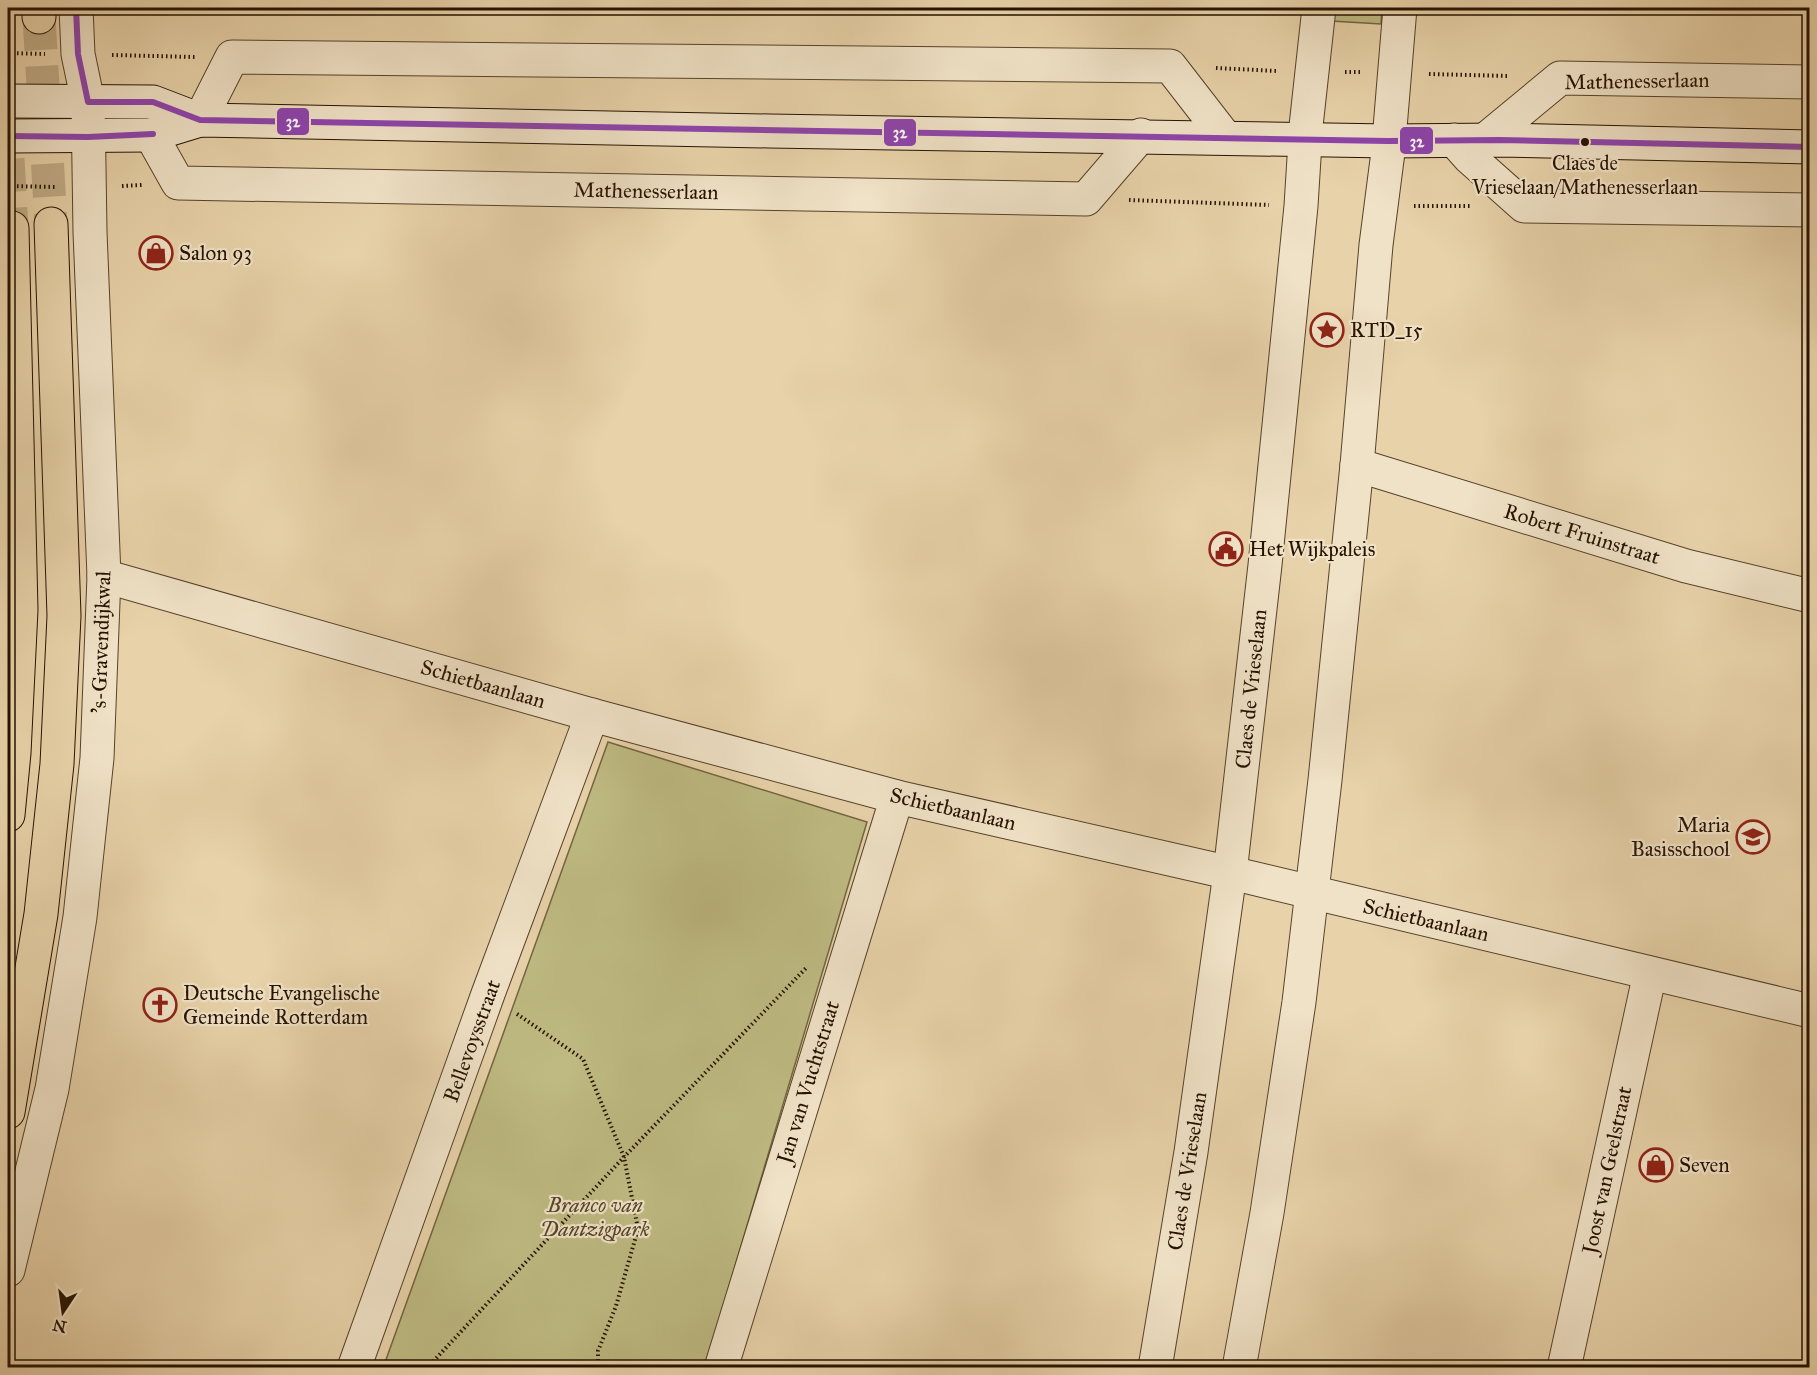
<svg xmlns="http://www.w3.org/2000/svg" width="1817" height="1375" viewBox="0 0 1817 1375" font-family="'IM FELL Great Primer',serif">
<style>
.green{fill:#beba82;stroke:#726641;stroke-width:1.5}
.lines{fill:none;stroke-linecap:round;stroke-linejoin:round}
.primary-tunnel{stroke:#c1ac87;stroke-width:33;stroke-dasharray:33 16;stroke-linecap:butt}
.street-casing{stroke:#56422a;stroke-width:35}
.secondary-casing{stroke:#251200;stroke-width:35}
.primary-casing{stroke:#251200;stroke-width:35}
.path{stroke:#251200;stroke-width:4;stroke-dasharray:1.5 3;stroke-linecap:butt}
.street{stroke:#f0e2c7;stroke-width:33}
.secondary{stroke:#f0e2c7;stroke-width:33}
.primary{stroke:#e8d2a9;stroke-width:33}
.bus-1-casing{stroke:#f0e2c7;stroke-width:10}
.bus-1{stroke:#8e44ad;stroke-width:6}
.bus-dot{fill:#251200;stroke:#f0e2c7;stroke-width:2}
.labels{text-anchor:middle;stroke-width:4.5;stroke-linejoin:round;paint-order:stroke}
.bus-label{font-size:20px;fill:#251200;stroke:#f0e2c7}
.street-label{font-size:21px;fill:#251200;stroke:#f0e2c7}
.poi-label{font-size:21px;fill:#251200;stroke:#f0e2c7;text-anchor:start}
.park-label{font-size:21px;font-style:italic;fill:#534427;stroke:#f0e2c7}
.line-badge{stroke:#f0e2c7;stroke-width:2}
.badge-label{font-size:16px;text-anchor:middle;font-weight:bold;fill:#fff}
</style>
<rect width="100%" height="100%" fill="#e8d2a9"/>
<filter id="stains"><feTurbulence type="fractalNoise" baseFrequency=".00333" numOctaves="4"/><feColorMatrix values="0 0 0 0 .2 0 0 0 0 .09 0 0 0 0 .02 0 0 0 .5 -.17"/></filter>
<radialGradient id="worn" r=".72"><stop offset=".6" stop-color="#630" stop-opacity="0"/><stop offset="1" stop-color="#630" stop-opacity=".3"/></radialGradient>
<g class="green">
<polygon points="1333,8 1382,8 1381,24 1331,21"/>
<polygon points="608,742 867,822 705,1367 383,1368"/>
</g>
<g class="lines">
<g class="primary-tunnel">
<polyline points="39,17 51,224"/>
<polyline points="8,159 12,228"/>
</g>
<defs>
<g id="street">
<polyline points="200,120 232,57 1170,66 1225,137"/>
<polyline points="151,135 178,183 1086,199 1141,135"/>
<polyline points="1454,140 1470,158 1524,206 1810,210"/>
<polyline points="1485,140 1560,78 1810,82"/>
<polyline points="1357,465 1686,566 1810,596"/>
<polyline points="104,576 592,715 897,797 1244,876 1810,1011"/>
<polyline points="8,1270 52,1089 80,917 97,758 104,576 90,232 88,102 78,54 76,8"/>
<polyline points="354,1368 488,994 592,715"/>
<polyline points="721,1368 897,797"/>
<polyline points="1155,1368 1191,1152 1230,873 1265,565 1301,206 1306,126 1319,8"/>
<polyline points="1239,1368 1267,1213 1299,1002 1325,780 1357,465 1376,245 1388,152 1400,8"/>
<polyline points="1564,1368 1650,973"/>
</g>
<g id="secondary">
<polyline points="8,101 153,102 200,120"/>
<polyline points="8,136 151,135 200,120 769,131 1388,141 1499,140 1810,147"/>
</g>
<g id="primary">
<polyline points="39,8 39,17"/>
<polyline points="8,815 14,753 21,610 12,228"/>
<polyline points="8,1112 41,914 57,764 64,616 51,224"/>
</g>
</defs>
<use href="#street" class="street-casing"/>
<use href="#secondary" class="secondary-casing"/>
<use href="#primary" class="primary-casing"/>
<g class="path">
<polyline points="8,53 45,54"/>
<polyline points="112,55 195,57"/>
<polyline points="1216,68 1277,71"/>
<polyline points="1345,72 1361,72"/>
<polyline points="1429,74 1508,76"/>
<polyline points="8,186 55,187"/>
<polyline points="122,186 142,185"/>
<polyline points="1129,200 1269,205"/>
<polyline points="1414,206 1472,206"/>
<polyline points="517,1014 583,1059 624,1157 638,1229 616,1306 598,1351 598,1368"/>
<polyline points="427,1368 624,1157 807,967"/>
</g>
<use href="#street" class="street"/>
<use href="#secondary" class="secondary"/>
<use href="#primary" class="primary"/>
<defs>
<g id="bus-1">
<polyline points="76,8 78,54 88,102 153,102 200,120 1388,141 1499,140 1810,147"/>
<polyline points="8,136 88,137 153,134"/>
</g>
</defs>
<use href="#bus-1" class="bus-1-casing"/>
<use href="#bus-1" class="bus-1"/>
</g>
<defs>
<symbol id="shop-ring" viewBox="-11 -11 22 22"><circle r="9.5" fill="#f0e2c7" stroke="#8f2418" stroke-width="1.5"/><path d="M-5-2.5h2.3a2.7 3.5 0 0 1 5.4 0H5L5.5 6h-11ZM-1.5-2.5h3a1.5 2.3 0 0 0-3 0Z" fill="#8f2418"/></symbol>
<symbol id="sight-ring" viewBox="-11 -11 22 22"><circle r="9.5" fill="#f0e2c7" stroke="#8f2418" stroke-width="1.5"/><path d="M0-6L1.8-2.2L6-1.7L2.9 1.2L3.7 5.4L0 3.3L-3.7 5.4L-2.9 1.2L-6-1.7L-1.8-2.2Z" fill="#8f2418"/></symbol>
<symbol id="civic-ring" viewBox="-11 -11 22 22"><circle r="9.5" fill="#f0e2c7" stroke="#8f2418" stroke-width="1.5"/><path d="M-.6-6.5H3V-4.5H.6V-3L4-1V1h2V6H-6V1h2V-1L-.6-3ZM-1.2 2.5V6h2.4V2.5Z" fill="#8f2418"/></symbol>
<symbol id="school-ring" viewBox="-11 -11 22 22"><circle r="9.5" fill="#f0e2c7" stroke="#8f2418" stroke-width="1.5"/><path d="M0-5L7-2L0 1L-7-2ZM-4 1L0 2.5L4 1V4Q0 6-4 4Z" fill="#8f2418"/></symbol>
<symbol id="church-ring" viewBox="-11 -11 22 22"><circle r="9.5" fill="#f0e2c7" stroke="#8f2418" stroke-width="1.5"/><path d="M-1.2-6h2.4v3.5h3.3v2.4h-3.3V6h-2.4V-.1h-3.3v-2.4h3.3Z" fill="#8f2418"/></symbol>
</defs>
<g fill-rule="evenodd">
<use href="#shop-ring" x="137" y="234" width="38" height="38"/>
<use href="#sight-ring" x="1308" y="311" width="38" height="38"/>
<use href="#civic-ring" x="1207" y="530" width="38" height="38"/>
<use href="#school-ring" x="1734" y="818" width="38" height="38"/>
<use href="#church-ring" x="141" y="986" width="38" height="38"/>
<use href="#shop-ring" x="1637" y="1146" width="38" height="38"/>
</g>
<circle class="bus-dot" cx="1585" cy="142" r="5"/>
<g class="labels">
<g class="bus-label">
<text x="1585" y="170">Claes de<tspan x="1585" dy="24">Vrieselaan/Mathenesserlaan</tspan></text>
</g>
<g class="street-label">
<text transform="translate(1637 81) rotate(-1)" y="7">Mathenesserlaan</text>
<text transform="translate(646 191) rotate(1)" y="7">Mathenesserlaan</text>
<text transform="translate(1582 534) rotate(17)" y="7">Robert Fruinstraat</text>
<text transform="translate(101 642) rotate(-88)" y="7">'s-Gravendijkwal</text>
<text transform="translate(483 684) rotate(16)" y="7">Schietbaanlaan</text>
<text transform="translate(1251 689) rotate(-84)" y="7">Claes de Vrieselaan</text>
<text transform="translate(953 809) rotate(13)" y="7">Schietbaanlaan</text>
<text transform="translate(1426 920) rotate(13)" y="7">Schietbaanlaan</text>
<text transform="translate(472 1041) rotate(-70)" y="7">Bellevoysstraat</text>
<text transform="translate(808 1082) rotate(-73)" y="7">Jan van Vuchtstraat</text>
<text transform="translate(1607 1170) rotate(-78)" y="7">Joost van Geelstraat</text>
<text transform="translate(1187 1171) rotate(-81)" y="7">Claes de Vrieselaan</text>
</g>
<g class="poi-label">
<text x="179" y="260">Salon 93</text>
<text x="1350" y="337">RTD_15</text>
<text x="1249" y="556">Het Wijkpaleis</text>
<text x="1730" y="832" text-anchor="end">Maria<tspan x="1730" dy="24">Basisschool</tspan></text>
<text x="183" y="1000">Deutsche Evangelische<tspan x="183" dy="24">Gemeinde Rotterdam</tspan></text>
<text x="1679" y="1172">Seven</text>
</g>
<g class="park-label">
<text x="595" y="1212">Branco van<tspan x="595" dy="24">Dantzigpark</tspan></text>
</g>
</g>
<g class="line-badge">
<rect x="276" y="107" width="34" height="29" rx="6" fill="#8e44ad"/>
<rect x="883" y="118" width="34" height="29" rx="6" fill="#8e44ad"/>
<rect x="1399" y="126" width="35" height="29" rx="6" fill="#8e44ad"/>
</g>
<g class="badge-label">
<text x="293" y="127">32</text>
<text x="900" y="138">32</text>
<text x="1417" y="147">32</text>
</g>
<rect width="1817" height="1375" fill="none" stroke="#e8d2a9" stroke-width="30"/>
<rect x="9" y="9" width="1799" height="1357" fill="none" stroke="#251200" stroke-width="3"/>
<rect x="15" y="15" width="1787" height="1345" fill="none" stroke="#251200" stroke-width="1.5"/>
<g transform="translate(63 1312) rotate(193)" stroke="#f0e2c7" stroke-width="4.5" paint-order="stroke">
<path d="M0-4.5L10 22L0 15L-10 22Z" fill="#251200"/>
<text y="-9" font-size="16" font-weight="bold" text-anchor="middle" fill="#251200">N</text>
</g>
<rect width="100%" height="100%" filter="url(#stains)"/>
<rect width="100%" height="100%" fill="url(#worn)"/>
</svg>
